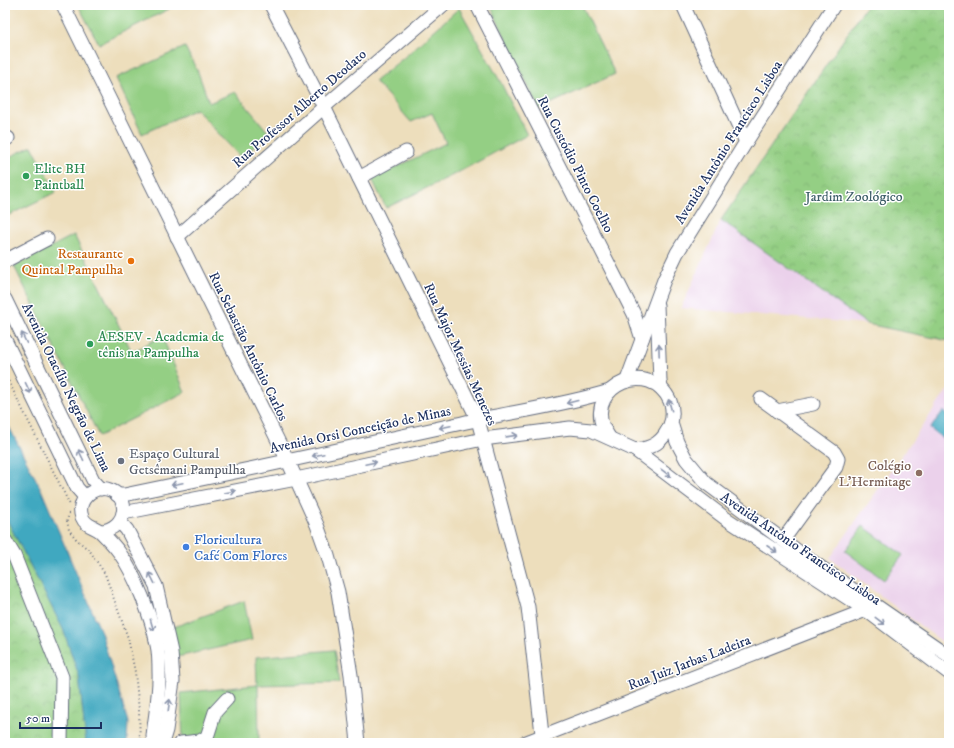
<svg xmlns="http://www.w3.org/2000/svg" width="954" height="748" viewBox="0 0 954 748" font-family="'IM FELL DW Pica',serif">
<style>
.built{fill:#ebd1eb}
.grass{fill:#94cf84;stroke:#587f71}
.park{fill:url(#park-crowns);stroke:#587f71}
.water{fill:#40a8c0;stroke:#2e6c8f}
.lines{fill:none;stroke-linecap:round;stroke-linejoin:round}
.minor-casing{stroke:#646c7f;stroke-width:15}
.path{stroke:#646c7f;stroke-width:2;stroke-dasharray:1 3;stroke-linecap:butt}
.minor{stroke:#fff;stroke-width:13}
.oneway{stroke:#8d97ae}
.leisure-dot{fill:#2e9e5b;stroke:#fff;stroke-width:1.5}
.food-dot{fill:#e8710a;stroke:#fff;stroke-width:1.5}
.worship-dot{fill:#6b7280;stroke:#fff;stroke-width:1.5}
.education-dot{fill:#8d6e63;stroke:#fff;stroke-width:1.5}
.shop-dot{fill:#3f7fe0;stroke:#fff;stroke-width:1.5}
.labels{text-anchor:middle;stroke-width:3;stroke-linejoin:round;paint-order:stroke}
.street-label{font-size:14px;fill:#1b2f5e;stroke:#fff}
.leisure-label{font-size:14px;fill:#27864d;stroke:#fff;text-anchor:start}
.park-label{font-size:14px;fill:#3f5f69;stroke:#fff}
.food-label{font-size:14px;fill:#c56008;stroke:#fff;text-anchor:end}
.worship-label{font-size:14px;fill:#5b616d;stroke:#fff;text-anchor:start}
.education-label{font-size:14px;fill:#785e54;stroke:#fff;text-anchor:end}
.shop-label{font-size:14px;fill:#366cbe;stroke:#fff;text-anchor:start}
</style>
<defs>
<pattern id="park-crowns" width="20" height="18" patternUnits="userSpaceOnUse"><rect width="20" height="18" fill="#94cf84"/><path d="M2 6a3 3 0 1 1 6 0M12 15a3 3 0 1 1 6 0" fill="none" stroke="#7fb274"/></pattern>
</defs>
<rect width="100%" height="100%" fill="#fff"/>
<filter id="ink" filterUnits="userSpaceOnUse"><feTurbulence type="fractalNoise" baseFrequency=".025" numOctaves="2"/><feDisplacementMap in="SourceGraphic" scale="8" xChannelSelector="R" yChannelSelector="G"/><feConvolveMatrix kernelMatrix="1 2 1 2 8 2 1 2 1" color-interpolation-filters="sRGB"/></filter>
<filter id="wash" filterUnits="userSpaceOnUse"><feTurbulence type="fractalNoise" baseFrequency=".012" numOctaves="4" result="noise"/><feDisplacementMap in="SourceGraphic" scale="16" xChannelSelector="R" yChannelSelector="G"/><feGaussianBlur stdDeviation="0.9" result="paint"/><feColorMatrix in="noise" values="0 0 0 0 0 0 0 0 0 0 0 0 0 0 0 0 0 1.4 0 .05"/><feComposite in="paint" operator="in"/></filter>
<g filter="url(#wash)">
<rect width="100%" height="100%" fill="#eddebc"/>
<g class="built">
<polygon points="721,220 867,324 681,308"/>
<polygon points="949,388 949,647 830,558"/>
</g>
<g class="grass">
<polygon points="78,5 167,5 169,9 99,44"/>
<polygon points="490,5 582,5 615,74 539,109"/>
<polygon points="459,8 500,81 527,135 459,172 386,208 372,179 446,143 432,113 411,122 375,81 407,55"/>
<polygon points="185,47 198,72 209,103 235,92 268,132 242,159 196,109 142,134 116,78"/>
<polygon points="32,146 56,192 5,217 5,159"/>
<polygon points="74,235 132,352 162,336 185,392 99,436 14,266"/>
<polygon points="863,526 903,555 884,580 845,551"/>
<polygon points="244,601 252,640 177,657 171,628"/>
<polygon points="334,650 339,683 258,685 259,743 183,743 181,693 257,685 256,657"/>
</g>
<g class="park">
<polygon points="867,5 949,5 949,341 867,324 721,220"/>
<polygon points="5,516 63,629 79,676 86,743 5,743"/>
</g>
<g class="water">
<polygon points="943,411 949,416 949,443 930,429"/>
<polygon points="5,419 41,489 101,632 128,722 127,743 86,743 79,676 63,629 5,516"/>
</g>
</g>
<g filter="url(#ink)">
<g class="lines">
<defs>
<g id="minor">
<polyline points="63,5 288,461 317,525 328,556 338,592 351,675 358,743"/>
<polyline points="271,5 324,107 478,420 528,607 543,743"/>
<polyline points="477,5 634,314 642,339"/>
<polyline points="683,5 746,142"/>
<polyline points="5,140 8,138"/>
<polyline points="359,178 406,152"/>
<polyline points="177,237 324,107 443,5"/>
<polyline points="5,261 47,239"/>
<polyline points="5,299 93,480 101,489"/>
<polyline points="657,305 660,381 661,388"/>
<polyline points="5,340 77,488 85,497"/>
<polyline points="627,380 664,280 677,253 746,142 834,5"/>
<polyline points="761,399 834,452 838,459 836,467 783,540"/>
<polyline points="777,411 813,404"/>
<polyline points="671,423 677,442 686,459 706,483 807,558 949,656"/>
<path d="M609 437C607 434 605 430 603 427 587 386 650 358 670 401 673 408 673 418 670 425 663 442 653 448 635 450"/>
<path d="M117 495H124C237 472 349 448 462 423 511 412 561 406 610 391"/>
<polyline points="123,513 296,479 483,439 570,428 591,430 635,450 725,518 866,610 949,673"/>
<polyline points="120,522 127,530 156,586 171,652 173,681 166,730 162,743"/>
<path d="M100 531C128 529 132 495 107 489 91 486 76 502 82 517 86 527 95 526 101 532 107 538 114 545 119 552 135 574 152 618 157 645 159 653 159 663 159 672 160 693 155 715 153 736L154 743"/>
<polyline points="5,540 14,555 62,677 61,743"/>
<polyline points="181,743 200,741 207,737 215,712 227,699"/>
<polyline points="524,743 866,610"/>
</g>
</defs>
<use href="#minor" class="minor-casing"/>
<g class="path">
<polyline points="5,374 70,505"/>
<polyline points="69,513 67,521 69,530 77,540 90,551 105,574 128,638 135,672 139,710 140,743"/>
</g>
<use href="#minor" class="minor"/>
</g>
<defs><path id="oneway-shaft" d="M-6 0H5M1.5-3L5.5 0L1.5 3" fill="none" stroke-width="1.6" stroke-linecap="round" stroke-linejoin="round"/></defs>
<g class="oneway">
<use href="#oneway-shaft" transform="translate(24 338) rotate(-116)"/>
<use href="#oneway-shaft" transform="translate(659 350) rotate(-92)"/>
<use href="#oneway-shaft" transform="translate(28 388) rotate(64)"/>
<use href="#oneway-shaft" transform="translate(572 402) rotate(166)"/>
<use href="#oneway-shaft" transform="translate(670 405) rotate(-106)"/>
<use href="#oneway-shaft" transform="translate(445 427) rotate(168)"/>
<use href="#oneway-shaft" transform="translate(512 436) rotate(-8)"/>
<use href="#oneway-shaft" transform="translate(81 455) rotate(-116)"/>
<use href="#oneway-shaft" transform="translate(318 455) rotate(168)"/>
<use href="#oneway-shaft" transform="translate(371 463) rotate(-12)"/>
<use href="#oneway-shaft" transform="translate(666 473) rotate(37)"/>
<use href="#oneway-shaft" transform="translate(177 484) rotate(168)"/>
<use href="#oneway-shaft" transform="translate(230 492) rotate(-11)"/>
<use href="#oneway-shaft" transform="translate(772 549) rotate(33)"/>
<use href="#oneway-shaft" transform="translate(152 578) rotate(-117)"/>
<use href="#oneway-shaft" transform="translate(880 621) rotate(37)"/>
<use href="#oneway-shaft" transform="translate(152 625) rotate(74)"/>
<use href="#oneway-shaft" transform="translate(169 705) rotate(-82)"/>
</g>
</g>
<g class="leisure-dot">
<circle cx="26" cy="176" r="4"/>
<circle cx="90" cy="344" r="4"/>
</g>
<circle class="food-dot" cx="131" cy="261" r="4"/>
<circle class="worship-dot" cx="121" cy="461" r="4"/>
<circle class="education-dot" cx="919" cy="473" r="4"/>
<circle class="shop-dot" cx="186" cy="547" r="4"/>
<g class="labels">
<g class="street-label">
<text transform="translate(299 108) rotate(-41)" y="5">Rua Professor Alberto Deodato</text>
<text transform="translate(728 142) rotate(-58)" y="5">Avenida Antônio Francisco Lisboa</text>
<text transform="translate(576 164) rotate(63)" y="5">Rua Custódio Pinto Coelho</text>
<text transform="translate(249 346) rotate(64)" y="5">Rua Sebastião Antônio Carlos</text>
<text transform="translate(461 354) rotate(65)" y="5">Rua Major Messias Menezes</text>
<text transform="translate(67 387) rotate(64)" y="5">Avenida Otacílio Negrão de Lima</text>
<text transform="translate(360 429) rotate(-12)" y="5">Avenida Orsi Conceição de Minas</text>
<text transform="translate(801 548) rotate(34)" y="5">Avenida Antônio Francisco Lisboa</text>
<text transform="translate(689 662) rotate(-21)" y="5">Rua Juiz Jarbas Ladeira</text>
</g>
<g class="leisure-label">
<text x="34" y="173">Elite BH<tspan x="34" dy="16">Paintball</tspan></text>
<text x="98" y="341">AESEV - Academia de<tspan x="98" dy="16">tênis na Pampulha</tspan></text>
</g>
<g class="park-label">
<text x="854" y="201">Jardim Zoológico</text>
</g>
<g class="food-label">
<text x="123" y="258">Restaurante<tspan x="123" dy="16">Quintal Pampulha</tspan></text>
</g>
<g class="worship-label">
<text x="129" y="458">Espaço Cultural<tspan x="129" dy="16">Getsêmani Pampulha</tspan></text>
</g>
<g class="education-label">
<text x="911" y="470">Colégio<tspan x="911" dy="16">L'Hermitage</tspan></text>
</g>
<g class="shop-label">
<text x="194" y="544">Floricultura<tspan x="194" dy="16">Café Com Flores</tspan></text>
</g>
</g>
<rect width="954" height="748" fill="none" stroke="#fff" stroke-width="20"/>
<path d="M20 722v6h81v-6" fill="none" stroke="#1b2f5e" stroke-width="2"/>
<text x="26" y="722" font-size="12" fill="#1b2f5e" stroke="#ffffff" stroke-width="3" paint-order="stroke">50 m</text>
</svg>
